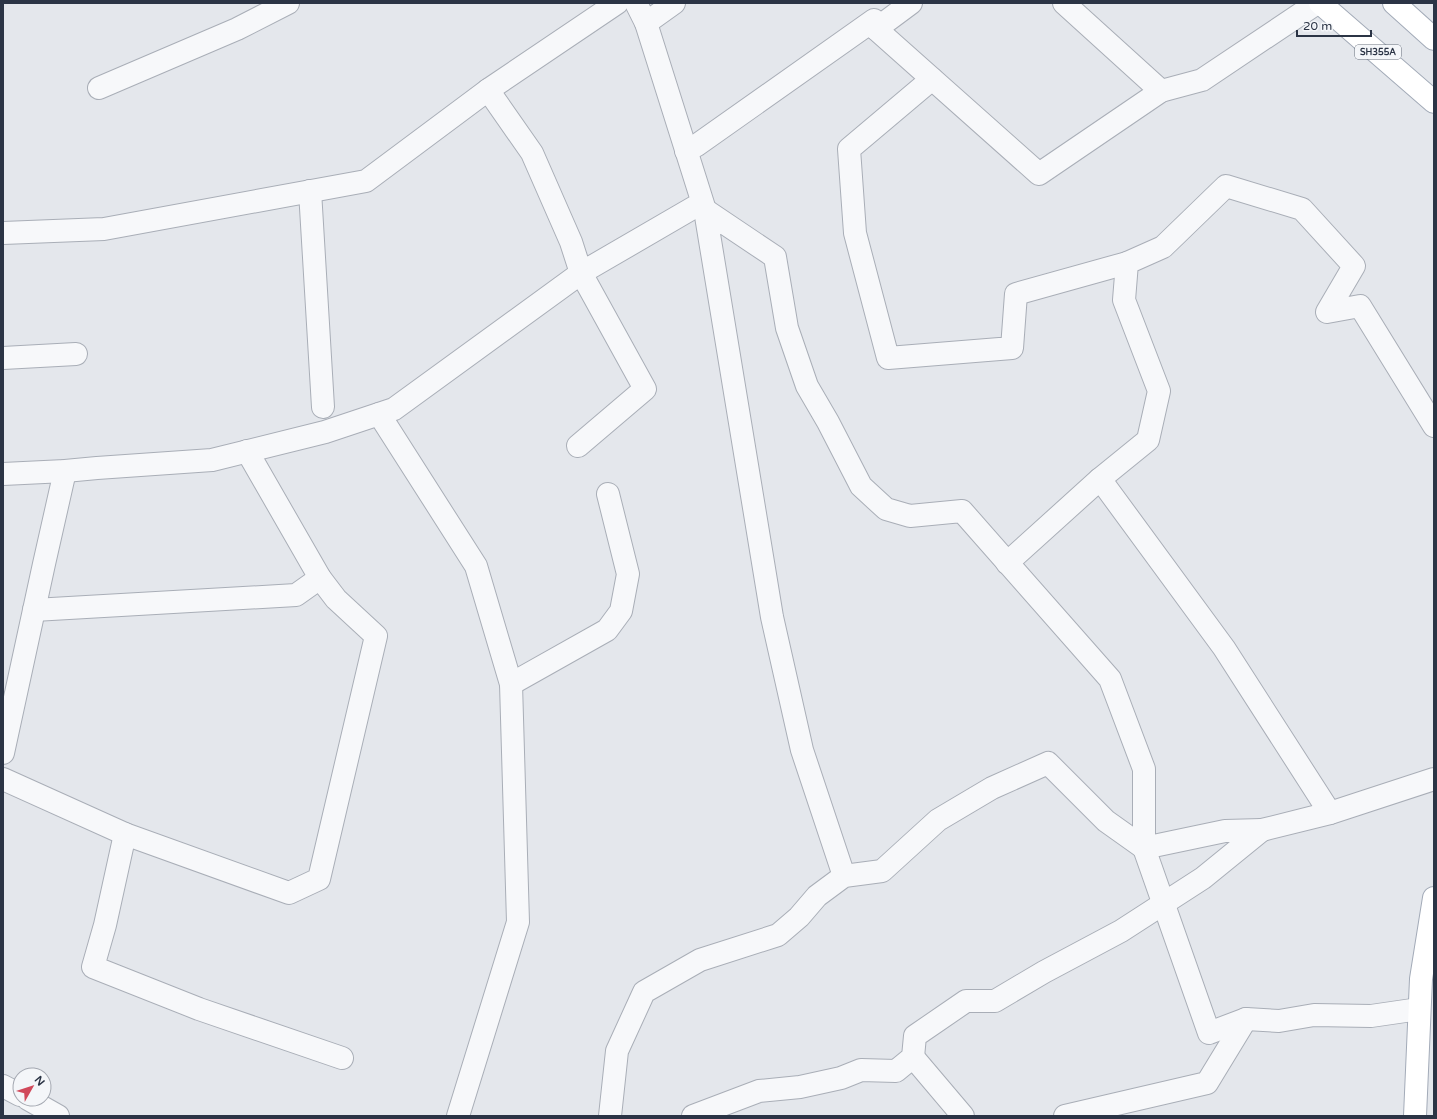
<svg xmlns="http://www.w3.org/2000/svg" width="1437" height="1119" viewBox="0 0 1437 1119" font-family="'Varela Round',sans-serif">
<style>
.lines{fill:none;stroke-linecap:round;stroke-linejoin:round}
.minor-casing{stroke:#a9aeb7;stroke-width:24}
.primary-casing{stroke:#a3abb8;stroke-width:24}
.minor{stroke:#f7f8fa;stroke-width:22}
.primary{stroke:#fff;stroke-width:22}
.labels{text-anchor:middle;stroke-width:3.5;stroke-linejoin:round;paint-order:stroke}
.shield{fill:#f4f6f9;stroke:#676e7b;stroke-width:1}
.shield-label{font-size:9px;font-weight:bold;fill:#2b3445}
</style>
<rect width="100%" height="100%" fill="#e4e7ec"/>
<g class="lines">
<defs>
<g id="minor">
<polyline points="911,3 876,29 1039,174 1161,91 1202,80 1317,3"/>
<polyline points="1064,3 1161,91"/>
<polyline points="646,23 674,3"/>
<polyline points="932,79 849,149 855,233 888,358 1012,348 1016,294 1127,263"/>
<polyline points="99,88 237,29 288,3"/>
<polyline points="488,90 617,3"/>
<polyline points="686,151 697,145 874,20 876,29"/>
<polyline points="310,191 323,407"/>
<polyline points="3,233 104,229 366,181 488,90 532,153 571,242 581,273 698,205 705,210 646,23 636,3"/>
<polyline points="3,358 76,354"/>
<polyline points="379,414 476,566 511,684 518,922 458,1116"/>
<polyline points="3,474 65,471 97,468 212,460 325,432 394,409 581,273 645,389 578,446"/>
<polyline points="1100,479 1224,648 1330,813"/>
<polyline points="1007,563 1100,479 1148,440 1159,391 1124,300 1127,263 1163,247 1226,186 1302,209 1354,266 1327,312 1360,306 1434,426"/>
<polyline points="34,610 296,595 320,578"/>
<polyline points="511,684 607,630 621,611 628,574 608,494"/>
<polyline points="3,753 44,564 65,471"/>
<polyline points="3,779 125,834 289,893 319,879 376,636 336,599 320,578 247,451"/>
<polyline points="1262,830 1330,813 1434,779"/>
<polyline points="125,834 105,925 93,967 199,1009 342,1058"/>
<polyline points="844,876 802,750 772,617 705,210 775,257 787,328 807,386 828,422 861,486 886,509 910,516 962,511 1110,679 1144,769 1144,848 1209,1033 1246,1019 1279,1021 1314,1015 1371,1016 1419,1009"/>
<polyline points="913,1057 963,1116"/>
<polyline points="3,1086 20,1095"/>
<polyline points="28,1099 58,1116"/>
<polyline points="610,1116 617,1051 644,992 700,960 778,935 799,917 817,896 844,876 882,871 938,820 992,788 1048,763 1106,821 1144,848 1225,831 1262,830 1203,878 1121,931 1044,972 995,1001 966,1001 915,1036 913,1057 896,1071 861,1070 841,1078 800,1087 759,1091 693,1116"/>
<polyline points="1065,1116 1207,1083 1246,1019"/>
</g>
<g id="primary">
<polyline points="1320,3 1434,102"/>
<polyline points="1394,3 1434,39"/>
<polyline points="1415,1116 1421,979 1434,898"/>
</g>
</defs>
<use href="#minor" class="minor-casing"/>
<use href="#primary" class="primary-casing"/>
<use href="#minor" class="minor"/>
<use href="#primary" class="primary"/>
</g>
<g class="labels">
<rect class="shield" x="1355" y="45" width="46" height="14" rx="3"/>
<g class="shield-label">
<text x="1378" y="55">SH355A</text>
</g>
</g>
<rect width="1437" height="1119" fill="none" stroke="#2b3445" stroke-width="8"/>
<g transform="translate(32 1087) rotate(51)"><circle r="19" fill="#f4f6f9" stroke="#a4a8b1"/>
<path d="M0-3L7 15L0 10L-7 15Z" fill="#d1495b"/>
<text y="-6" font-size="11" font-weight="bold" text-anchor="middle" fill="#2b3445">N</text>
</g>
<path d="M1297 30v6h74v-6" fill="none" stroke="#2b3445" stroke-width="2"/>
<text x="1303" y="30" font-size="12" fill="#2b3445" stroke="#f4f6f9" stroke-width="3" paint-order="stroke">20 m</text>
</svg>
